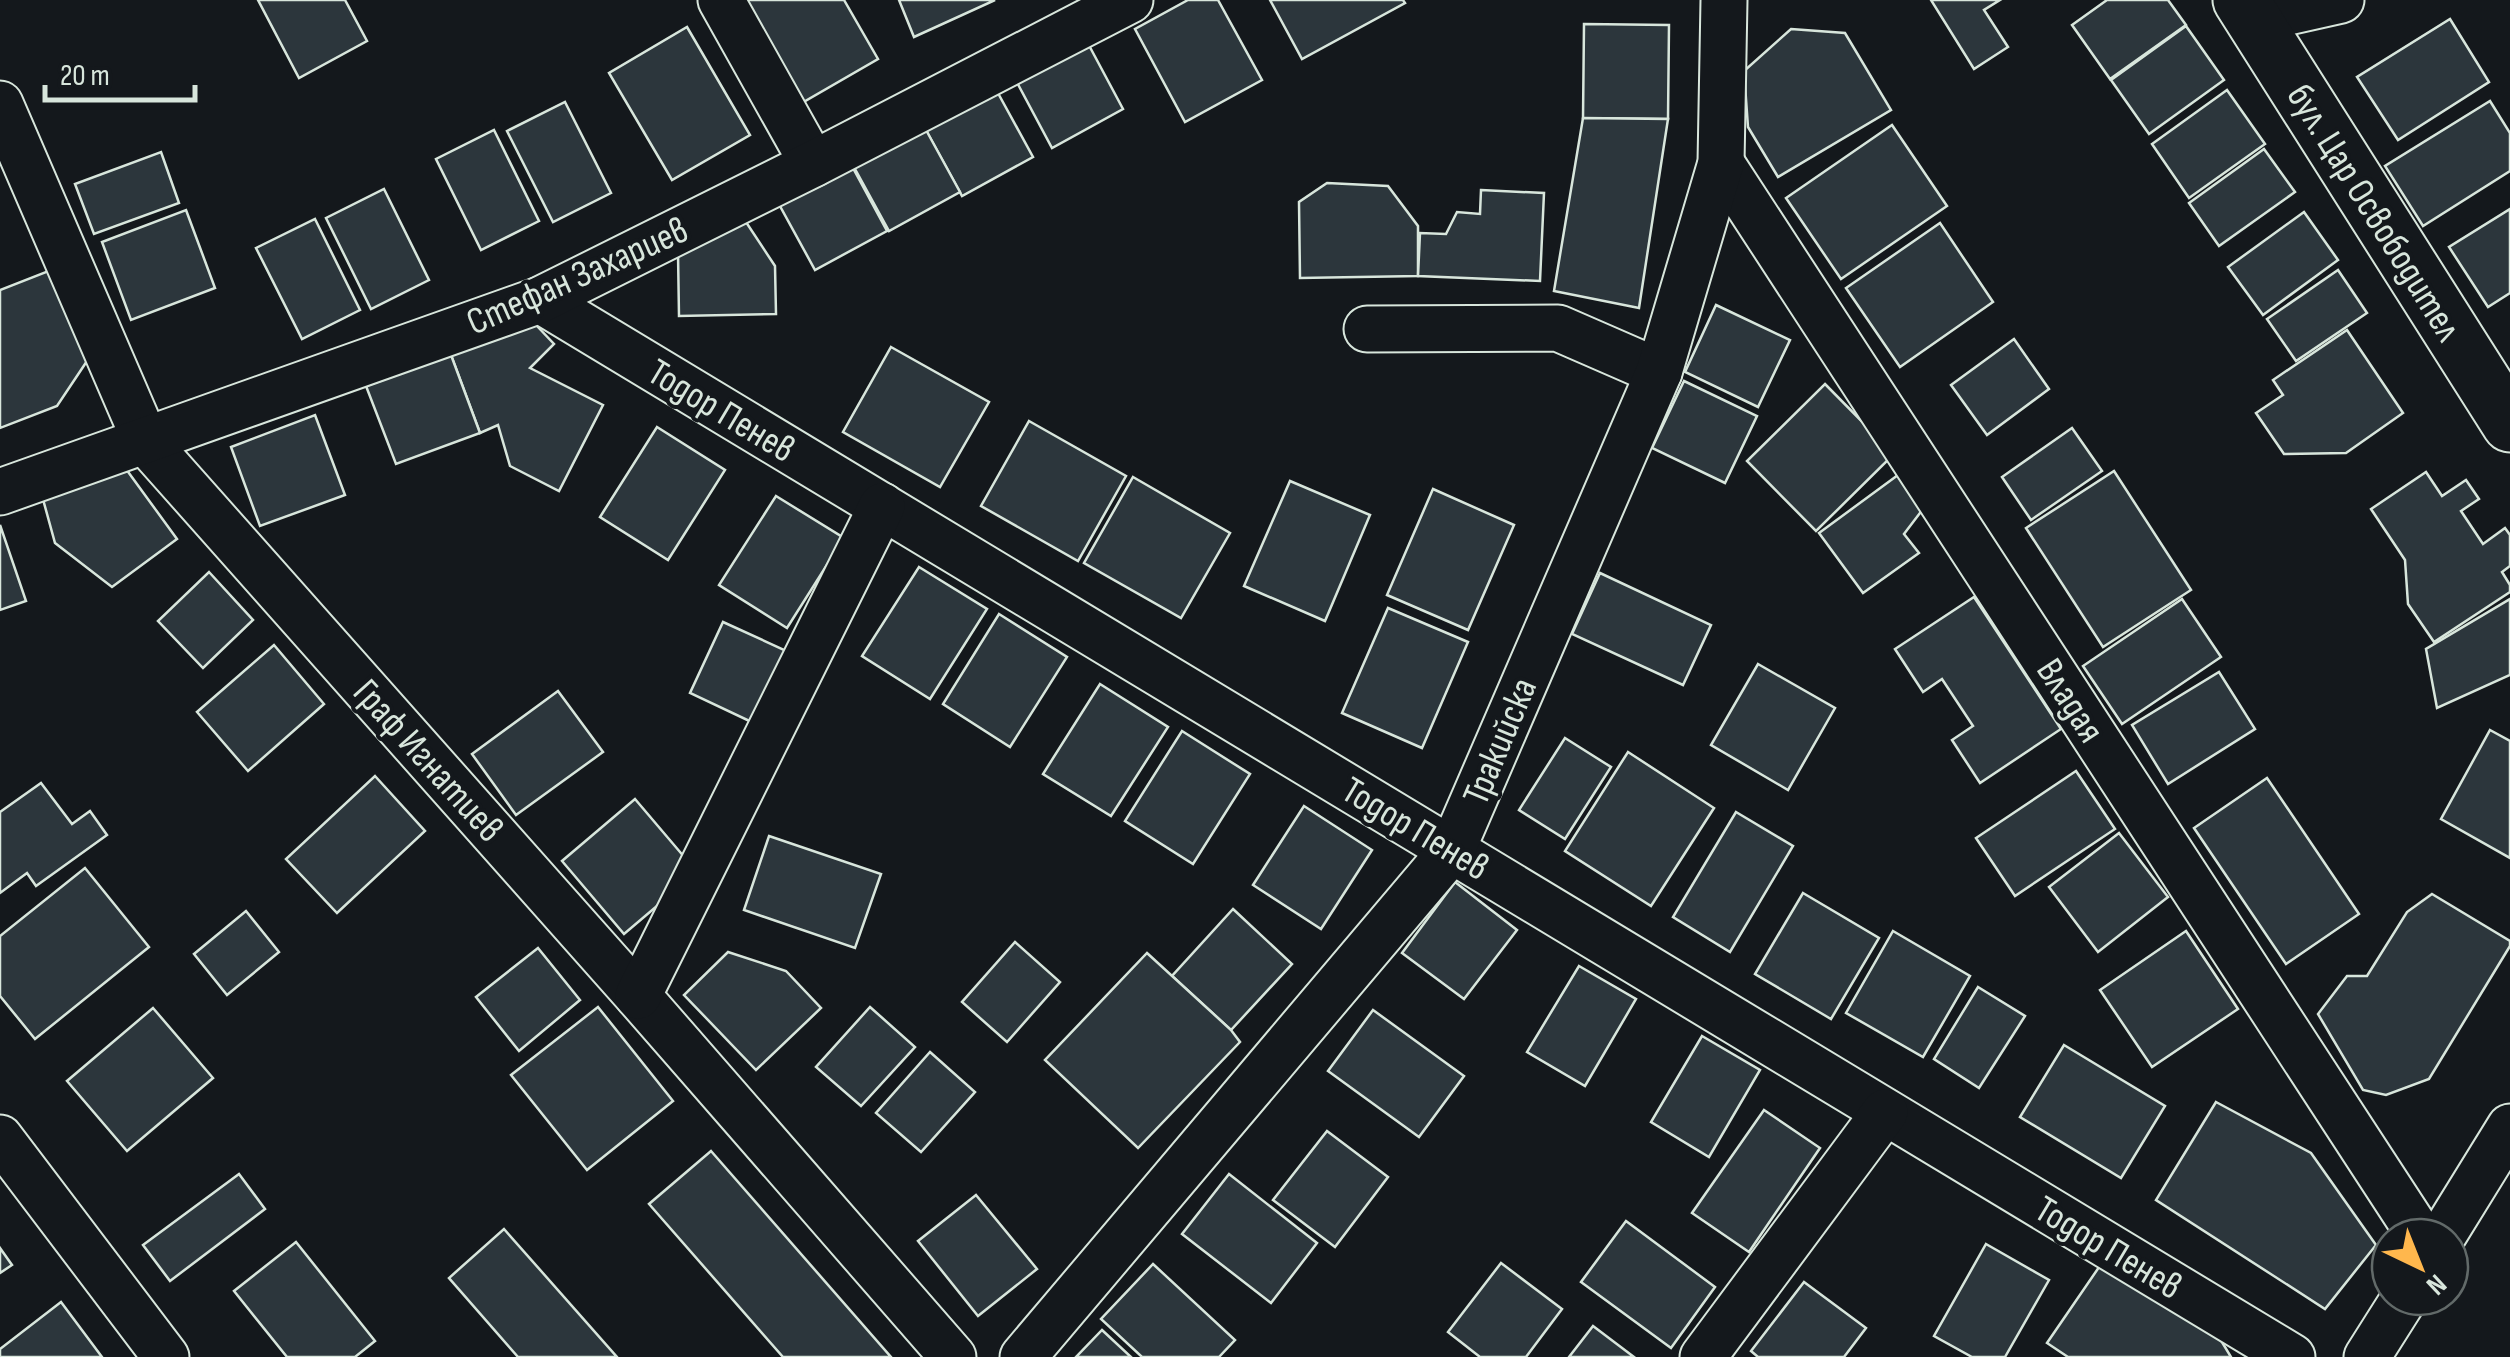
<svg xmlns="http://www.w3.org/2000/svg" width="2510" height="1357" viewBox="0 0 2510 1357" font-family="'Sofia Sans Condensed',sans-serif">
<style>
.building{fill:#2c363c;stroke:#d8e6dc;stroke-width:2.5}
.lines{fill:none;stroke-linecap:round;stroke-linejoin:round}
.street-casing{stroke:#d8e6dc;stroke-width:49}
.secondary-casing{stroke:#d8e6dc;stroke-width:59}
.street{stroke:#14181c;stroke-width:45}
.secondary{stroke:#14181c;stroke-width:55}
.labels{text-anchor:middle;stroke-width:8;stroke-linejoin:round;paint-order:stroke}
.street-label{font-size:38px;fill:#d8e6dc;stroke:#14181c}
</style>
<rect width="100%" height="100%" fill="#14181c"/>
<g class="building">
<polygon points="258,0 345,0 367,41 299,78"/>
<polygon points="739,0 844,0 878,59 800,104"/>
<polygon points="899,0 995,0 914,37"/>
<polygon points="1188,0 1218,0 1262,80 1185,122 1135,29"/>
<polygon points="1270,0 1403,0 1405,3 1302,59"/>
<polygon points="1931,0 2000,0 1984,10 2008,47 1974,69"/>
<polygon points="2107,0 2168,0 2186,25 2110,79 2072,25"/>
<polygon points="2450,19 2489,82 2398,140 2357,77"/>
<polygon points="1584,24 1669,25 1668,119 1583,118"/>
<polygon points="2186,26 2224,80 2149,134 2111,80"/>
<polygon points="687,27 750,135 672,180 609,73"/>
<polygon points="1791,29 1845,33 1891,110 1778,177 1748,127 1744,71"/>
<polygon points="1084,36 1123,109 1052,148 1013,75"/>
<polygon points="993,84 1033,157 962,196 922,123"/>
<polygon points="2227,90 2265,144 2189,198 2152,144"/>
<polygon points="2490,101 2510,133 2510,171 2423,226 2385,166"/>
<polygon points="565,102 611,193 553,222 507,131"/>
<polygon points="1583,118 1668,119 1639,308 1554,291"/>
<polygon points="920,119 960,192 889,231 849,158"/>
<polygon points="1892,125 1947,206 1841,279 1786,198"/>
<polygon points="494,130 539,221 481,250 436,159"/>
<polygon points="2264,149 2295,192 2219,246 2189,203"/>
<polygon points="161,152 179,203 94,234 75,184"/>
<polygon points="847,157 887,231 815,270 775,197"/>
<polygon points="1327,183 1388,186 1418,226 1418,276 1300,278 1299,202"/>
<polygon points="384,189 429,280 371,309 326,218"/>
<polygon points="1481,190 1544,193 1540,281 1418,276 1420,233 1446,234 1457,212 1480,214"/>
<polygon points="2510,209 2510,293 2488,307 2449,247"/>
<polygon points="186,210 215,288 131,320 102,242"/>
<polygon points="2304,212 2338,260 2263,315 2228,267"/>
<polygon points="740,213 775,266 776,314 679,316 678,253"/>
<polygon points="315,219 360,310 302,339 256,248"/>
<polygon points="1940,223 1993,302 1900,367 1846,288"/>
<polygon points="51,270 87,361 57,406 0,428 0,290"/>
<polygon points="2338,270 2367,313 2296,361 2267,319"/>
<polygon points="1716,305 1790,340 1758,407 1685,372"/>
<polygon points="536,325 554,344 530,368 603,405 559,491 510,466 498,425 480,433 451,355"/>
<polygon points="2347,330 2403,413 2346,453 2284,454 2256,413 2283,395 2273,380"/>
<polygon points="2014,339 2049,389 1987,435 1951,385"/>
<polygon points="891,347 989,402 940,487 843,432"/>
<polygon points="451,355 480,433 396,464 366,386"/>
<polygon points="1684,381 1757,416 1725,483 1652,448"/>
<polygon points="1825,384 1894,454 1816,531 1747,461"/>
<polygon points="315,415 345,495 260,526 231,447"/>
<polygon points="1029,421 1126,476 1078,561 981,506"/>
<polygon points="657,427 725,470 668,560 600,517"/>
<polygon points="2072,428 2102,471 2031,520 2002,477"/>
<polygon points="126,469 177,539 112,587 55,543 41,492"/>
<polygon points="2114,471 2191,590 2103,647 2026,528"/>
<polygon points="2426,472 2442,496 2466,480 2479,499 2461,511 2483,544 2505,528 2510,535 2510,566 2502,572 2510,585 2510,592 2434,642 2408,604 2405,560 2371,509"/>
<polygon points="1898,475 1923,509 1904,534 1919,553 1863,593 1819,533"/>
<polygon points="1133,477 1230,533 1181,618 1084,563"/>
<polygon points="1290,481 1370,515 1325,621 1244,586"/>
<polygon points="1433,489 1514,525 1468,630 1387,595"/>
<polygon points="776,496 844,538 787,628 719,585"/>
<polygon points="0,525 26,601 0,610"/>
<polygon points="919,567 987,609 930,699 862,656"/>
<polygon points="209,572 253,620 203,668 158,621"/>
<polygon points="1600,573 1711,625 1683,685 1572,634"/>
<polygon points="1974,597 2061,729 1980,783 1952,740 1973,726 1942,679 1923,692 1895,649"/>
<polygon points="2182,599 2221,657 2122,724 2083,666"/>
<polygon points="2510,599 2510,675 2437,708 2426,649"/>
<polygon points="1388,608 1468,642 1422,748 1342,713"/>
<polygon points="999,614 1067,657 1010,747 943,704"/>
<polygon points="723,622 793,654 760,726 690,693"/>
<polygon points="274,645 324,704 248,771 197,712"/>
<polygon points="1758,664 1835,708 1788,790 1711,745"/>
<polygon points="2219,672 2255,729 2168,784 2132,725"/>
<polygon points="1100,684 1168,727 1111,816 1043,774"/>
<polygon points="558,691 603,752 516,815 472,754"/>
<polygon points="2490,730 2510,741 2510,858 2441,819"/>
<polygon points="1182,731 1250,774 1193,864 1125,821"/>
<polygon points="1565,738 1611,767 1565,839 1519,810"/>
<polygon points="1628,752 1714,808 1651,906 1565,851"/>
<polygon points="2076,771 2115,829 2015,896 1976,838"/>
<polygon points="375,776 425,831 337,913 286,859"/>
<polygon points="2267,778 2359,914 2286,964 2194,828"/>
<polygon points="41,783 72,824 90,811 107,835 36,886 27,873 0,893 0,812"/>
<polygon points="635,799 697,872 624,934 562,861"/>
<polygon points="1304,806 1372,850 1321,929 1253,885"/>
<polygon points="1736,812 1793,846 1730,952 1673,917"/>
<polygon points="2119,833 2168,897 2098,952 2049,887"/>
<polygon points="769,836 881,874 855,948 744,910"/>
<polygon points="85,868 149,947 35,1039 0,996 0,936"/>
<polygon points="1455,882 1517,930 1464,999 1402,953"/>
<polygon points="1803,893 1879,938 1831,1019 1755,974"/>
<polygon points="2432,894 2510,941 2510,946 2429,1079 2386,1095 2363,1090 2318,1014 2347,976 2367,976 2407,912"/>
<polygon points="1233,909 1292,964 1231,1030 1172,976"/>
<polygon points="246,911 279,952 227,995 194,954"/>
<polygon points="1893,931 1970,976 1923,1057 1846,1013"/>
<polygon points="2186,931 2238,1009 2152,1067 2100,990"/>
<polygon points="1015,942 1060,982 1007,1042 962,1002"/>
<polygon points="538,948 580,1000 519,1051 476,997"/>
<polygon points="728,952 786,971 821,1008 756,1070 684,995"/>
<polygon points="1147,953 1231,1030 1240,1042 1138,1148 1045,1060"/>
<polygon points="1579,966 1636,999 1585,1086 1527,1052"/>
<polygon points="1978,987 2025,1016 1979,1088 1934,1059"/>
<polygon points="598,1007 673,1101 587,1170 511,1075"/>
<polygon points="870,1007 915,1047 861,1106 816,1067"/>
<polygon points="153,1008 213,1078 127,1151 67,1081"/>
<polygon points="1373,1010 1464,1076 1419,1137 1328,1071"/>
<polygon points="1702,1036 1760,1070 1709,1157 1651,1122"/>
<polygon points="2064,1045 2165,1106 2121,1178 2020,1117"/>
<polygon points="930,1052 975,1092 921,1152 876,1113"/>
<polygon points="2216,1102 2311,1153 2376,1245 2325,1309 2156,1200"/>
<polygon points="1764,1110 1820,1148 1749,1252 1692,1213"/>
<polygon points="1327,1131 1388,1177 1335,1247 1273,1200"/>
<polygon points="711,1151 891,1357 783,1357 649,1204"/>
<polygon points="239,1174 265,1209 170,1281 143,1245"/>
<polygon points="1229,1174 1317,1243 1271,1303 1182,1234"/>
<polygon points="976,1195 1037,1269 978,1316 918,1241"/>
<polygon points="1626,1221 1715,1287 1671,1348 1581,1282"/>
<polygon points="504,1229 617,1357 518,1357 449,1278"/>
<polygon points="296,1242 375,1341 355,1357 287,1357 234,1291"/>
<polygon points="1986,1244 2049,1280 2005,1357 1972,1357 1934,1336"/>
<polygon points="0,1248 12,1265 0,1273"/>
<polygon points="2108,1254 2211,1324 2231,1357 2068,1357 2047,1343"/>
<polygon points="1501,1263 1562,1309 1526,1357 1480,1357 1448,1332"/>
<polygon points="1153,1264 1235,1340 1219,1357 1142,1357 1101,1319"/>
<polygon points="1804,1282 1866,1328 1844,1357 1758,1357 1751,1351"/>
<polygon points="61,1302 102,1357 0,1357 0,1349"/>
<polygon points="1593,1326 1634,1357 1569,1357"/>
<polygon points="1102,1330 1131,1357 1076,1357"/>
</g>
<g class="lines">
<defs>
<g id="street">
<polyline points="721,0 813,164"/>
<polyline points="2253,20 2341,0"/>
<polyline points="0,104 146,442 638,996 953,1357"/>
<polyline points="1721,163 2421,1237"/>
<polyline points="540,300 2292,1357"/>
<polyline points="1367,329 1558,328 1659,372"/>
<polyline points="0,492 540,300 813,164 1130,0"/>
<polyline points="638,996 882,506"/>
<polyline points="0,1138 166,1357"/>
<polyline points="2442,1237 2510,1127"/>
<polyline points="1023,1357 1452,850 1659,372 1721,163 1724,0"/>
<polyline points="1703,1357 1885,1112"/>
<polyline points="2367,1357 2405,1297"/>
</g>
<polyline id="secondary" points="2241,0 2510,424"/>
</defs>
<use href="#street" class="street-casing"/>
<use href="#secondary" class="secondary-casing"/>
<use href="#street" class="street"/>
<use href="#secondary" class="secondary"/>
</g>
<g class="labels">
<g class="street-label">
<text transform="translate(2375 212) rotate(58)" y="13">бул. Цар Освободител</text>
<text transform="translate(577 275) rotate(-24)" y="13">Стефан Захариев</text>
<text transform="translate(722 410) rotate(31)" y="13">Тодор Пенев</text>
<text transform="translate(2071 700) rotate(57)" y="13">Владая</text>
<text transform="translate(1499 741) rotate(-67)" y="13">Тракийска</text>
<text transform="translate(429 760) rotate(48)" y="13">Граф Игнатиев</text>
<text transform="translate(1416 828) rotate(31)" y="13">Тодор Пенев</text>
<text transform="translate(2109 1247) rotate(31)" y="13">Тодор Пенев</text>
</g>
</g>
<g transform="translate(2420 1267) rotate(137)"><circle r="48" fill="#14181c" stroke="#626a69" stroke-width="2.5"/>
<path d="M0-8L18 38L0 25L-18 38Z" fill="#ffb74d"/>
<text y="-15" font-size="28" font-weight="bold" text-anchor="middle" fill="#d8e6dc">N</text>
</g>
<path d="M45 85v15h150v-15" fill="none" stroke="#d8e6dc" stroke-width="5"/>
<text x="60" y="85" font-size="30" fill="#d8e6dc" stroke="#14181c" stroke-width="8" paint-order="stroke">20 m</text>
</svg>
